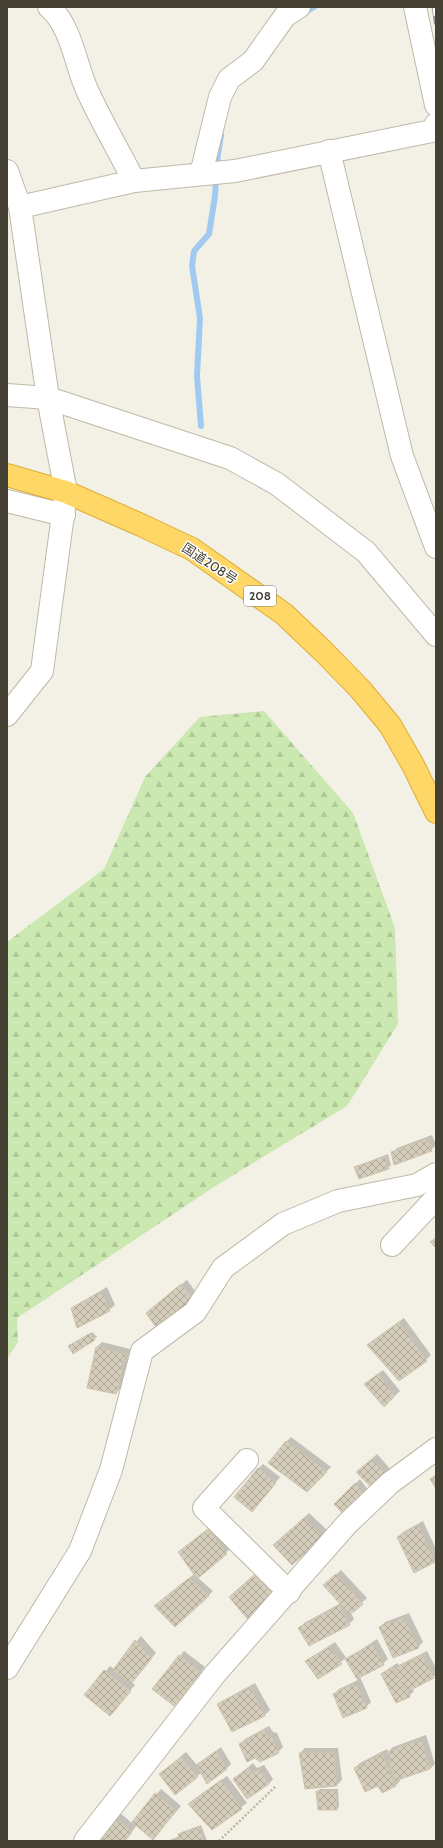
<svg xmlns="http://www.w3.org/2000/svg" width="443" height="1848" viewBox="0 0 443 1848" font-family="Cabin,'Noto Sans JP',sans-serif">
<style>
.forest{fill:url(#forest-firs)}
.shadow{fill:#0003}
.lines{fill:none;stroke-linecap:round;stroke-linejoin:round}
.stream{stroke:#a2caf0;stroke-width:6}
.building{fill:url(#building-cross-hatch);stroke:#d0c5af}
.minor-casing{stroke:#bfb9a9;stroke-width:24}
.highway-casing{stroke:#deac35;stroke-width:24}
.path{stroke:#c0b69a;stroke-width:2.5;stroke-dasharray:2 2;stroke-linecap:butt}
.minor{stroke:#fff;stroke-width:22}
.highway{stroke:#fed766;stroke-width:22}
.rail-casing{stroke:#969696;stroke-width:4.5}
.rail{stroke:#fff;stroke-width:3;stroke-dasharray:9;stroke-linecap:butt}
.labels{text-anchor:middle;stroke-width:3;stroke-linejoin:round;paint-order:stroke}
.shield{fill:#fff;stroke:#7e7a72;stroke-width:1}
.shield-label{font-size:12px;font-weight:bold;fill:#464135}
.street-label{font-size:13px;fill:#464135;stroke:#fff}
</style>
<defs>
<pattern id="forest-firs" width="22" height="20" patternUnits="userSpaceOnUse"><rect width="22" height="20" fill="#cae8af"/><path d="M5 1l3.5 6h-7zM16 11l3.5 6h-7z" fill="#afc897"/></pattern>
<pattern id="building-cross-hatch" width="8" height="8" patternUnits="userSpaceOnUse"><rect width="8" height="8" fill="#d5cdbb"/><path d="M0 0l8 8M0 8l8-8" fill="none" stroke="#afa899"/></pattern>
</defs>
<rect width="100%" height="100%" fill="#f3f0e6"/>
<polygon class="forest" points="264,711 353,813 395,928 398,1024 347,1106 217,1185 17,1318 18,1342 7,1359 7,942 104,869 145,777 200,717"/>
<g class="shadow">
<polygon points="432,1135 436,1145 431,1150 392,1153 397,1148"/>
<polygon points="388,1154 391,1165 388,1168 355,1167"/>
<polygon points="187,1280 198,1295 193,1300 152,1308"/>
<polygon points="107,1287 115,1305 109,1310 73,1309 78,1304"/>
<polygon points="404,1318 431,1355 426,1360 368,1345"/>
<polygon points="92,1332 97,1337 73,1353 72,1344"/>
<polygon points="102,1342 130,1349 121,1388 116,1393 97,1347"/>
<polygon points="383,1370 400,1391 384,1406 365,1384"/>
<polygon points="291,1437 331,1467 307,1491 286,1442"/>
<polygon points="377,1454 393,1472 375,1489 363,1467"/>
<polygon points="263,1464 280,1477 257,1506 258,1469"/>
<polygon points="360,1479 371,1494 335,1504"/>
<polygon points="309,1513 328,1531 323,1536 280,1540"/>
<polygon points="423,1521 436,1549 436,1560 434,1561 398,1537 403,1532"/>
<polygon points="213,1525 231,1548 197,1577 213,1591 208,1596 160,1602 194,1574 179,1552"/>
<polygon points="341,1570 367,1598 351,1613 354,1619 349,1624 299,1628 304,1623 341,1603 330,1580"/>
<polygon points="259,1571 279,1589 250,1620 235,1592"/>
<polygon points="409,1613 423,1642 418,1647 380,1627 385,1622"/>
<polygon points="141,1636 156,1653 131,1682 135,1685 110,1715 86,1695 110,1666 114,1669"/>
<polygon points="377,1639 388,1659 383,1664 360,1677 371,1702 366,1707 334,1694 339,1689 358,1680 346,1658 318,1678 306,1661 335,1642 347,1659"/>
<polygon points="184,1651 205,1667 174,1705 180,1656"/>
<polygon points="427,1651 436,1668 436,1675 412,1688 414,1691 409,1696 382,1674 397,1663 399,1665"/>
<polygon points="255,1683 270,1710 265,1715 233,1731 219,1704 224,1700"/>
<polygon points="269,1726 273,1732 277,1733 283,1747 278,1752 240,1744 245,1739"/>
<polygon points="426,1735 435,1764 430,1769 399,1778 400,1781 395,1786 378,1785 355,1768 360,1763 387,1749 388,1752 393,1747"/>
<polygon points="221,1747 231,1764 226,1769 201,1773 176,1794 165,1770 186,1752 197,1765"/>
<polygon points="305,1748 338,1748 342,1780 337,1785 300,1753"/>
<polygon points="253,1763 257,1768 264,1765 273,1779 269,1784 234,1779"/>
<polygon points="227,1776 247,1803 212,1828 189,1804"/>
<polygon points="161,1789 181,1806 158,1833 137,1825 125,1841 97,1841 120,1813 132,1823"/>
<polygon points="320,1789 338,1789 339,1806 337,1809 317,1792"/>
<polygon points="201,1825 207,1841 167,1841 180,1836 182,1832"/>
</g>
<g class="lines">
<g class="stream">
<polyline points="302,14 314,7"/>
<polyline points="201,426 197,376 200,318 192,266 194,251 209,234 215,196 217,161 221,135"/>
</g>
</g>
<g class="building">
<polygon points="427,1139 432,1151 394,1165 391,1152"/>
<polygon points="386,1156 389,1169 359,1179 354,1167"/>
<polygon points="436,1238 436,1248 430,1242"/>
<polygon points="181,1284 194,1301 158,1330 146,1313"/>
<polygon points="102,1291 110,1311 77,1328 71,1308"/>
<polygon points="399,1322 427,1361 399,1381 367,1345"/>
<polygon points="89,1334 95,1340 73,1354 68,1346"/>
<polygon points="96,1347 126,1354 116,1394 87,1388"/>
<polygon points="378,1374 395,1396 384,1407 364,1384"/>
<polygon points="286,1441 327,1472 307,1492 268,1463"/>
<polygon points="372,1459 389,1477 375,1491 356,1472"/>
<polygon points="258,1468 276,1483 252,1512 234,1497"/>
<polygon points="436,1475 436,1489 430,1479"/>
<polygon points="355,1483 367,1500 347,1518 334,1504"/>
<polygon points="304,1518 323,1537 292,1565 273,1545"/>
<polygon points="418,1525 435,1562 414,1573 397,1537"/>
<polygon points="208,1529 227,1554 197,1579 178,1552"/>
<polygon points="336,1574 363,1604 350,1615 323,1585"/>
<polygon points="254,1575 274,1595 250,1622 229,1597"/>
<polygon points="189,1578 209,1596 175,1627 154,1606"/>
<polygon points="339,1605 350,1625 309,1646 298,1628"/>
<polygon points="403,1618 419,1648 393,1658 379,1627"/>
<polygon points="135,1640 152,1658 131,1684 113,1670"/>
<polygon points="372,1644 384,1665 357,1679 345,1659"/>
<polygon points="329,1647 342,1664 318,1679 305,1661"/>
<polygon points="179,1655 201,1673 174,1706 152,1689"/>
<polygon points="422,1655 434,1678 407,1692 394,1669"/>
<polygon points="392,1667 410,1697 396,1703 381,1674"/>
<polygon points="104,1670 131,1691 110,1716 84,1695"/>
<polygon points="356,1683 367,1708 343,1718 333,1694"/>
<polygon points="250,1687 265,1716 232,1732 217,1704"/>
<polygon points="264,1730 268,1737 272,1737 279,1753 260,1762 255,1758 247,1762 239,1744"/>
<polygon points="421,1739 430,1769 395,1781 387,1752"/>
<polygon points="216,1751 227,1769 207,1784 196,1765"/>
<polygon points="299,1753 334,1753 337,1786 305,1789"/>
<polygon points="382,1754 396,1786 382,1793 378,1786 365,1792 354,1768"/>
<polygon points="181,1757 198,1777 175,1795 159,1774"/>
<polygon points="248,1768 252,1773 259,1770 269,1784 247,1799 233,1779"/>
<polygon points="221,1780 242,1809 212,1830 188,1804"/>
<polygon points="316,1791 336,1791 337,1810 318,1810"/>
<polygon points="155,1793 176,1811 153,1840 132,1822"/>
<polygon points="115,1817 132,1832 125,1841 96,1841"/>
<polygon points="199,1827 204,1841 180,1841 178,1834"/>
</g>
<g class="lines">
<defs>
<g id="minor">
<path d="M49 7C71 25 76 66 87 90 101 121 119 151 134 181"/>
<polyline points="415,7 436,105"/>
<polyline points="329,151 402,456 436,547"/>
<polyline points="7,171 20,207 48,398 66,492 42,671 7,715"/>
<polyline points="201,174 220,97 229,79 253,61 285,16 299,7"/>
<polyline points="20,207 134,181 235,171 432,131 436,124"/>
<polyline points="7,395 48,398 230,458 277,484 366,552 436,635"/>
<polyline points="7,501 64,515"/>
<polyline points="392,1245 436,1198"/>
<polyline points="247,1460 204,1508 289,1592"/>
<polyline points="7,1668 80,1551 111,1470 142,1351 195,1312 223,1268 283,1224 338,1201 417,1185 436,1174"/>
<polyline points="85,1841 215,1674 347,1524 390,1483 436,1449"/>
</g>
<polyline id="highway" points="7,475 66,492 141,525 192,549 284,614 324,652 360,689 390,725 413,765 436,812"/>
</defs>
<use href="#minor" class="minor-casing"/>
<use href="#highway" class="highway-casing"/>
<polyline class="path" points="219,1841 276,1786"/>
<use href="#minor" class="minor"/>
<use href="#highway" class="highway"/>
<defs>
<polyline id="rail" points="434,7 436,23"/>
</defs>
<use href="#rail" class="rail-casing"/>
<use href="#rail" class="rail"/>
</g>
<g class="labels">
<rect class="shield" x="244" y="586" width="32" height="20" rx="3"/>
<g class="shield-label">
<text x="260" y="600">208</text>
</g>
<g class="street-label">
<text transform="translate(210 563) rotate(33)" y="5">国道208号</text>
</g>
</g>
<rect width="443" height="1848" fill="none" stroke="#464135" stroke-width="16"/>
</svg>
